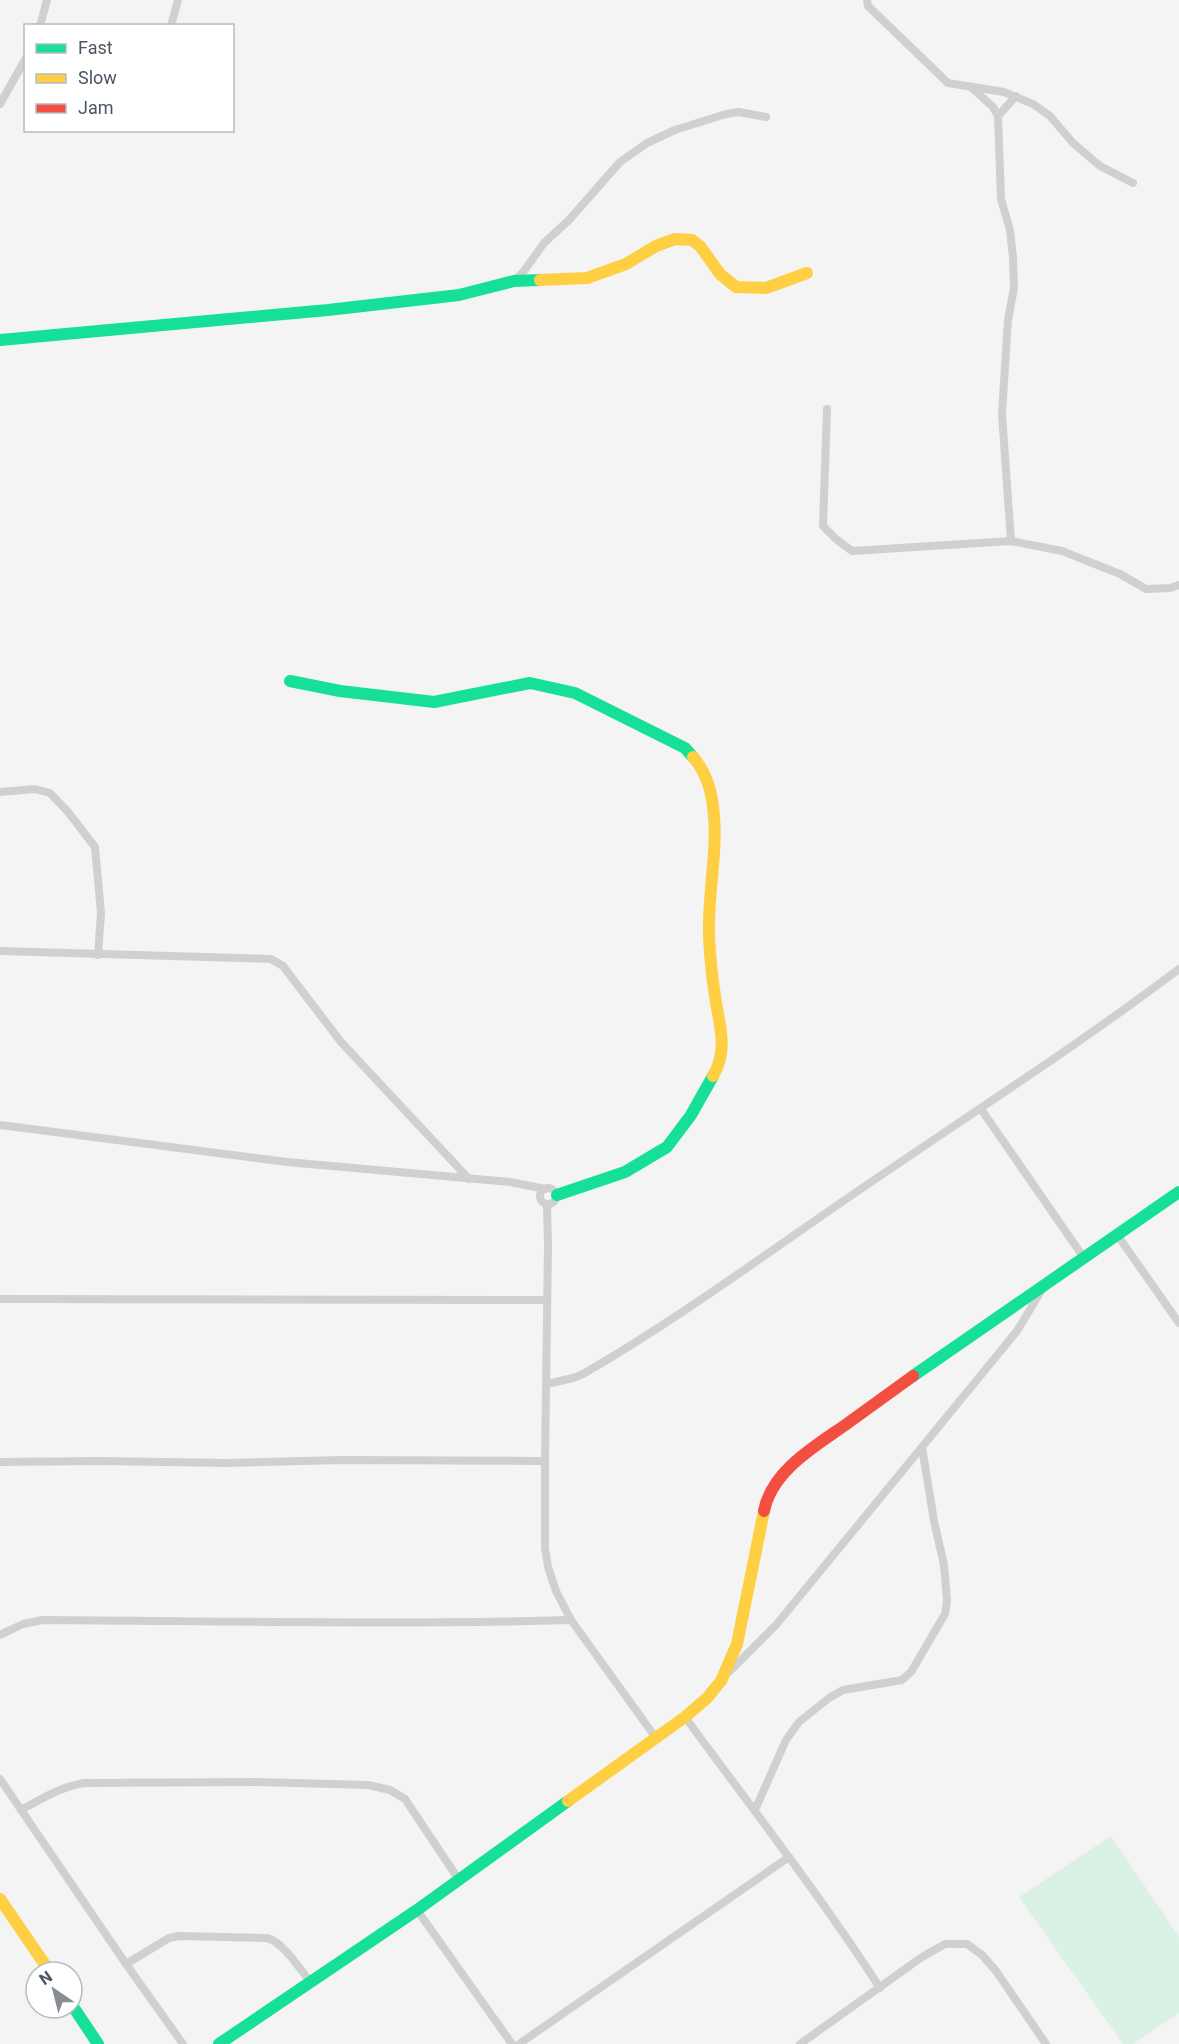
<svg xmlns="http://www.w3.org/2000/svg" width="1179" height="2044" viewBox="0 0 1179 2044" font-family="Roboto,sans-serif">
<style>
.green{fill:#d9f2e3}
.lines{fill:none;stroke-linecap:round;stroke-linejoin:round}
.street{stroke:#ced0d2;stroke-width:8}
.fast{stroke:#16e098;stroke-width:12}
.slow{stroke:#ffcf43;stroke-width:12}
.jam{stroke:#f24e42;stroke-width:12}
</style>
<rect width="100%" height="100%" fill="#f4f4f4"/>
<polygon class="green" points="1111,1836 1179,1937 1179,2013 1133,2044 1123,2044 1019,1897"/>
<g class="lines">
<g class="street">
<polyline points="867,0 868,6 948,83 1004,92 1033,104 1050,116 1073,143 1100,166 1133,183"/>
<polyline points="40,26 47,0"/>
<polyline points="171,26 178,0"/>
<polyline points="971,87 993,107 998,116 1001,199 1010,230 1013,258 1014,288 1008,320 1002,414 1011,541"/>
<polyline points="0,104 26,58"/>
<polyline points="998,116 1016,96"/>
<polyline points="514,281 524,271 544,243 569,220 620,162 647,143 675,130 726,114 739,112 766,117"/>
<polyline points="827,409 823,526 836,539 852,551 1011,541 1062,551 1120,574 1146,589 1170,588 1179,585"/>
<polyline points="0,792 35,789 50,793 68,812 95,847 101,913 98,955"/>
<polyline points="0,951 271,959 283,966 341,1042 469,1179"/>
<polyline points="981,1109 1084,1258"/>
<polyline points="0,1125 287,1162 510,1182 545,1189"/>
<circle cx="548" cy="1196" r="8"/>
<polyline points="547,1205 548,1245 545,1461 545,1548 548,1567 556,1591 571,1620 656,1738"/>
<polyline points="1118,1236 1179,1323"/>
<polyline points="0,1299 547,1300"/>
<path d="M547 1384 573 1378 583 1374C685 1315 779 1244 877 1178 978 1109 1081 1043 1179 969"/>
<polyline points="0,1462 101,1461 227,1463 342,1460 545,1461"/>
<path d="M0 1635 23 1624 43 1620C219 1621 395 1625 571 1620"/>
<polyline points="729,1672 776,1625 922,1447"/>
<path d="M685 1717C751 1807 820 1895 880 1988"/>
<polyline points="0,1779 126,1964 183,2044"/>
<path d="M21 1810C42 1798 61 1787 84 1783L256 1782 368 1785 390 1790 405 1799 459 1880"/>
<polyline points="755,1810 786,1740 799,1722 829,1698 843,1690 902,1680 911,1672 945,1614 947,1601 944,1565 934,1521 922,1447 1017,1331 1043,1288"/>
<polyline points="417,1910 512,2044"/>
<path d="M126 1964 169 1938 179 1936 267 1938C283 1942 300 1969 311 1983"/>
<polyline points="519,2044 789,1857"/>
<polyline points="800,2044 922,1957 945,1944 967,1944 982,1955 996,1971 1046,2044"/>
</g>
<g class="fast">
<polyline points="0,340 328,310 459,295 514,281 540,280"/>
<polyline points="290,681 340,691 434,702 530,683 575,693 685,748 693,757"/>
<polyline points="557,1195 625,1172 667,1147 691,1115 713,1076"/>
<polyline points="913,1376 1179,1192"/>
<polyline points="72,2005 98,2044"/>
<polyline points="219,2044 417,1910 568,1801"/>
</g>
<g class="slow">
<polyline points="540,280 587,278 626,264 656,246 675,239 692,240 700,246 720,274 736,287 766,288 807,273"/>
<path d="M693 757C701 766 707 779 710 790 722 839 707 888 709 937 710 956 712 977 715 996 719 1026 729 1048 713 1076"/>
<polyline points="568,1801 685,1717 707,1698 721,1681 737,1644 764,1511"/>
<polyline points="0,1899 50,1972"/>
</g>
<path class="jam" d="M764 1511C772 1470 816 1446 848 1423 870 1407 891 1392 913 1376"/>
</g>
<rect x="24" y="24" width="210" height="108" fill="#ffffff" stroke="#b7bbc0" stroke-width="1.5"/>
<rect x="36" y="44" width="30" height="9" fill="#16e098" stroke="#b7bbc0" stroke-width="1.5"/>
<text x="78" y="54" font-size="18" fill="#4a5661">Fast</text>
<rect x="36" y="74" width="30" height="9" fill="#ffcf43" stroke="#b7bbc0" stroke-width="1.5"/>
<text x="78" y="84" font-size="18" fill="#4a5661">Slow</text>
<rect x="36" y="104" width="30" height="9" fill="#f24e42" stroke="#b7bbc0" stroke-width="1.5"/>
<text x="78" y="114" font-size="18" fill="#4a5661">Jam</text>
<g transform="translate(54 1990) rotate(325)"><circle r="28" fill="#ffffff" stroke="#b7bbc0" stroke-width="1.5"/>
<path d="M0-4.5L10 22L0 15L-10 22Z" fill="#868d94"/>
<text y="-9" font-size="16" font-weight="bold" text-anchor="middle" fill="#4a5661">N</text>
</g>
</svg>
